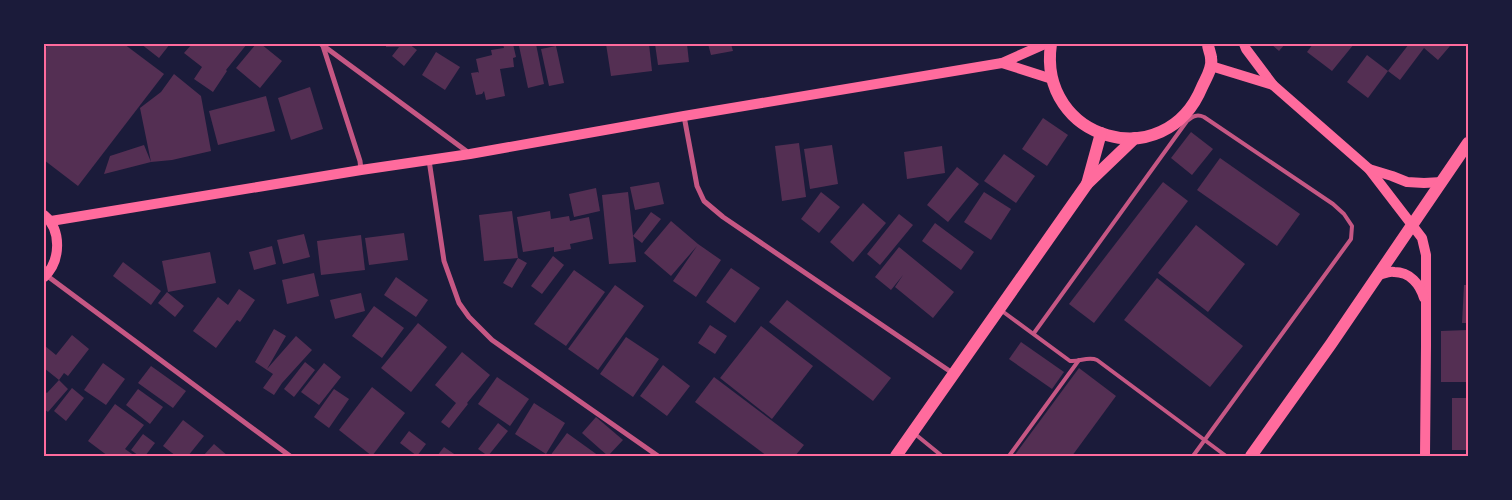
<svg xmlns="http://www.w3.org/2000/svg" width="1512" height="500" viewBox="0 0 1512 500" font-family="Barlow,sans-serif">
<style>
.building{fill:#542f53}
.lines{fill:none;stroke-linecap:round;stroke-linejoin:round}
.service{stroke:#c65784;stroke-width:4}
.minor{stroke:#c65784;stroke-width:5}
.secondary{stroke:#ff6b9d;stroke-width:10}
.primary{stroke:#ff6b9d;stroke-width:12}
.neatline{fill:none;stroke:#ff6b9d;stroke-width:2}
</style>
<rect width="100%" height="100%" fill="#1b1b3a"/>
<g class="building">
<polygon points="49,44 124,44 164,74 78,186 44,160 44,50"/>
<polygon points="141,44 170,44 159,58"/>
<polygon points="192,44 247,44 226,70 227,71 213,92 194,79 202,67 184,53"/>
<polygon points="256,44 261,44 282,61 260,88 236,68"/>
<polygon points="386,44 409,44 417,50 404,66 392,56 399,47 386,47"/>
<polygon points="503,44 513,44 516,57 513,58 514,67 500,69 505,96 486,100 484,91 482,94 476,95 471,73 478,72 479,73 476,59 492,55 491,50 504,48"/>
<polygon points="528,44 536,44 544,84 528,88 519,46"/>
<polygon points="606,44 649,44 652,71 611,76"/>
<polygon points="655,44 687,44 689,62 658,65"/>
<polygon points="708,44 731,44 733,51 711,55"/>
<polygon points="1271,44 1285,44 1279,51"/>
<polygon points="1313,44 1354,44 1332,71 1307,52"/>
<polygon points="1409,44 1448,44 1450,46 1438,60 1424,48 1400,80 1388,71"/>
<polygon points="556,46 564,83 549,86 541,49"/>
<polygon points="436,52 460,67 445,90 422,75"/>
<polygon points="1367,55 1388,71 1368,98 1347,82"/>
<polygon points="174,74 201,96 211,151 172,160 151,162 104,174 110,156 144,145 151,162 140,108 161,92"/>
<polygon points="310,87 323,129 291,140 278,98"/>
<polygon points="266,96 275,131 218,145 209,111"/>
<polygon points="1043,118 1068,135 1047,166 1022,149"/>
<polygon points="1191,132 1213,149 1192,175 1171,158"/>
<polygon points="799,143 806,197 782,201 775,146"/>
<polygon points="832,145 838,184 810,189 804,149"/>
<polygon points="942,146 945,173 907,179 904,152"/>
<polygon points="1004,154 1035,176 1016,203 984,181"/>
<polygon points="1220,158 1300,214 1277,246 1197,190"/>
<polygon points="957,167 979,184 948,222 927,205"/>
<polygon points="659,182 664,204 635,210 630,187"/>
<polygon points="1163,182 1188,201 1094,323 1069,304"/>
<polygon points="596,188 600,211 574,217 569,194"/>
<polygon points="628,192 636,262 609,264 602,195"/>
<polygon points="821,192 840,207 819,233 801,219"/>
<polygon points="984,192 1011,209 991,240 964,222"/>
<polygon points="863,203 886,223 853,262 830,242"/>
<polygon points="512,211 518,258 484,261 479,215"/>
<polygon points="550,211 551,219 569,216 570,221 589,217 593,239 570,244 571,249 554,252 554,247 523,252 517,217"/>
<polygon points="651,212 661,219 642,243 633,236"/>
<polygon points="899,214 913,225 880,265 867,254"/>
<polygon points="671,221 698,244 721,260 696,297 673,281 697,246 671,276 644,253"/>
<polygon points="935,223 974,252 961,270 922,241"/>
<polygon points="1196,225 1245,264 1208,312 1158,273"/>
<polygon points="404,233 408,260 369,265 365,238"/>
<polygon points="304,234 310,257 283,264 277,240"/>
<polygon points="361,235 365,270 321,275 317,241"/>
<polygon points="272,246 276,264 254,270 249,252"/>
<polygon points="899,247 954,292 933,318 895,287 903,275 891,290 875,277"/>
<polygon points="210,252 216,283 168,292 162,261"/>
<polygon points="553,256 564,265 542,294 531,286"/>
<polygon points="518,258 527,263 512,288 503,283"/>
<polygon points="123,262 161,291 151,305 113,276"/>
<polygon points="731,268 760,288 735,323 706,302"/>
<polygon points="574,270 605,292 566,346 534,324"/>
<polygon points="314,273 319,296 287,304 282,280"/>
<polygon points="396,277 428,300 416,317 384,295"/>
<polygon points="1157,278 1243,346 1210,387 1124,320"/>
<polygon points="615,285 644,306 598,370 568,349"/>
<polygon points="1464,285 1468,285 1468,323 1462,323"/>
<polygon points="239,289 255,300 240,322 237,320 216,348 193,331 218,297 228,305"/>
<polygon points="167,292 184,306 175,317 158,303"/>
<polygon points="361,293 365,311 335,319 330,300"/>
<polygon points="787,300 891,378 873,401 769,322"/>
<polygon points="374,306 404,328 382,358 352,336"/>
<polygon points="418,323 447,347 411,392 381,368"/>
<polygon points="710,325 727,336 715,354 698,343"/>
<polygon points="761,326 813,366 772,419 720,378"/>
<polygon points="274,329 286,336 267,369 296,336 312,350 282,383 274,395 263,388 273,374 255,362"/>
<polygon points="1468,330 1468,382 1441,382 1441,331"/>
<polygon points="72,335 89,349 68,376 64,373 59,380 44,368 44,347 45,346 56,355"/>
<polygon points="626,337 659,359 633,397 600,374"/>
<polygon points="1021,342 1064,372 1052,389 1009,359"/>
<polygon points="462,352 490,375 467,403 468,404 449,428 441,422 456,403 435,385"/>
<polygon points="305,362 315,370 294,397 284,389"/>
<polygon points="103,363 125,379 106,405 84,390"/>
<polygon points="324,363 341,377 319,405 301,392"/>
<polygon points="663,365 690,386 667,416 640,396"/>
<polygon points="151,366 186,391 173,408 138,383"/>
<polygon points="1079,368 1116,396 1072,456 1014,456"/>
<polygon points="497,377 529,399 510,426 478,404"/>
<polygon points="714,377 804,445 795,456 767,456 695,402"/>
<polygon points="59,380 68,389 48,412 44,409 44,391 47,393"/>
<polygon points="372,387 405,413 372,456 339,430"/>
<polygon points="72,388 84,398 66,421 54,411"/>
<polygon points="138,389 163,407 150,424 126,405"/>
<polygon points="334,389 349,399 329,428 314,417"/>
<rect x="1452" y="398" width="16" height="52"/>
<polygon points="534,403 565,423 546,454 515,434"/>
<polygon points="115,404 144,425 125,449 135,456 108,456 88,441"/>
<polygon points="596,417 623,440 608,456 582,433"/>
<polygon points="183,420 204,436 188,456 176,456 163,446"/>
<polygon points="498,423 508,431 488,456 478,449"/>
<polygon points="409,431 426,444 417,456 400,443"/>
<polygon points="567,433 599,456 550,456"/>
<polygon points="143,434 155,443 145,456 139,456 131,450"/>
<polygon points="214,444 228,456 203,456"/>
<polygon points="444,447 457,456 437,456"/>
</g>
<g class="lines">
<g class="service">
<path d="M1002 311 1070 361C1080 362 1088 356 1097 360L1226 456"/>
<path d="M1034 333 1187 121C1193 116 1197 114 1204 117L1333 204 1344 214 1352 226 1351 239 1193 456"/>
<polyline points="915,434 942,456"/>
<polyline points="1009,456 1079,360"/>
</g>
<g class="minor">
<polyline points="321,44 469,153"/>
<polyline points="323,46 360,161 361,170"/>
<polyline points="684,116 697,186 704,201 723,217 954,374"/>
<polyline points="429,160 444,261 459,303 469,317 492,340 658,456"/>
<polyline points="46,275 290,456"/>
</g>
<g class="secondary">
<polyline points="1244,44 1246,49 1273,85"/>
<polyline points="1002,63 1052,79"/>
<polyline points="1211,66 1273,85 1369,169 1422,238 1426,255 1426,346 1425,456"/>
<polyline points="1369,169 1392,176 1407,182 1424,183 1442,182"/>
<path d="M44 215C62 230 61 261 44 277"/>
<polyline points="51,221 361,170 470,154 684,116 1002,63 1045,44"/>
<path d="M1378 275C1383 274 1389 271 1394 272 1410 272 1420 284 1424 298"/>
</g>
<g class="primary">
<path d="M1051 44C1037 140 1165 177 1202 87 1206 78 1213 68 1211 58 1211 54 1208 49 1208 44"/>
<polyline points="1087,184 1101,133"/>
<polyline points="896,456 1087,184 1135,138"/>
<polyline points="1251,456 1331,344 1468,143"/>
</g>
</g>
<rect width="1512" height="500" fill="none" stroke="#1b1b3a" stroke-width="90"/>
<rect x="45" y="45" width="1422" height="410" class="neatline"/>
</svg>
